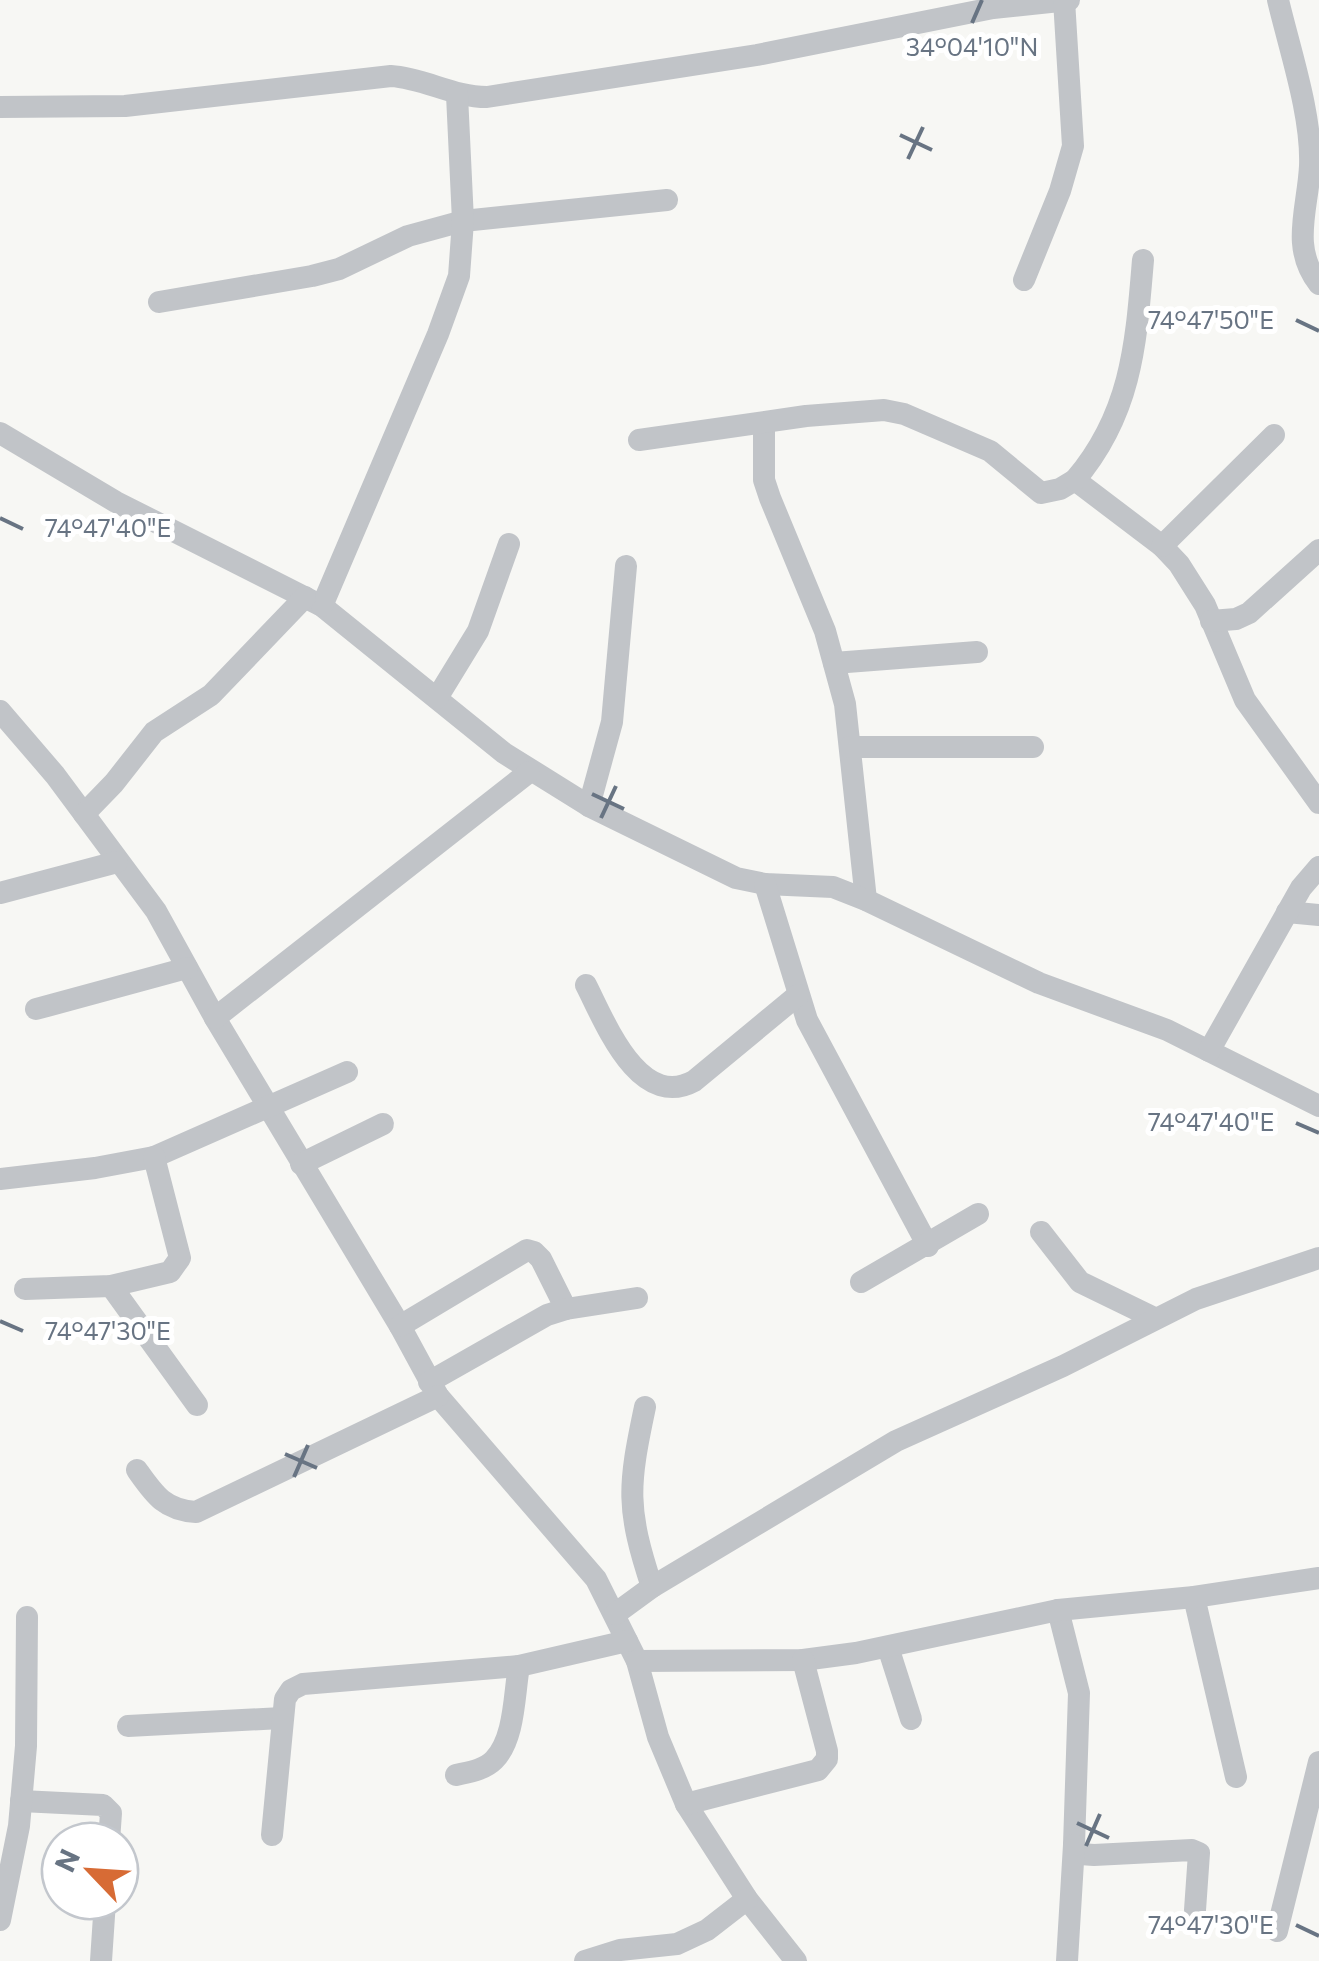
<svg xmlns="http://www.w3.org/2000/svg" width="1319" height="1961" viewBox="0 0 1319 1961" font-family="Commissioner,sans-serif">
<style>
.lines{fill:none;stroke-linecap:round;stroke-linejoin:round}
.minor{stroke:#c1c4c8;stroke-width:22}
.ticks{fill:none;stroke:#687483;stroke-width:4}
.ticks-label{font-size:25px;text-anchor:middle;fill:#687483;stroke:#fff;stroke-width:10;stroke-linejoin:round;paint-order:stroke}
</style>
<rect width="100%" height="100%" fill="#f7f7f4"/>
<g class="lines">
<g class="minor">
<path d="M1278 0C1290 51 1312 115 1310 166 1308 209 1290 247 1319 284"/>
<path d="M0 107 125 106 391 76C424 78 453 97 487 97L757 55 993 8 1069 0"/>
<polyline points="1024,280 1060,191 1073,146 1064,0"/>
<polyline points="159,302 312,276 339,269 408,236 463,221 667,200"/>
<polyline points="764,423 764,480 770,498 825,631 845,704 866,900"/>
<polyline points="0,433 116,502 322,606 504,753 589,806 736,878 765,884 833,887 866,900 1039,983 1167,1030 1319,1106"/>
<polyline points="639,440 806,416 884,410 904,414 990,451 1041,493 1060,489 1075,480 1162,546 1179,564 1205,605 1245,700 1319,803"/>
<path d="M1075 480C1132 413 1136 343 1143 260"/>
<polyline points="1162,546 1274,435"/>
<polyline points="322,606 438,334 459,276 463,221 457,95"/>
<polyline points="1211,621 1236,619 1249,613 1319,550"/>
<polyline points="834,663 977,652"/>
<polyline points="437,698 478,631 509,544"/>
<polyline points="0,711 55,775 156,911 215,1018 400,1326 438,1396 596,1579 637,1661 658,1737 686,1804 747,1899 796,1961"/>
<polyline points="850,747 1033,747"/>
<polyline points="589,806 612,722 626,566"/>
<polyline points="84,814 114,783 154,732 211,695 305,597"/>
<polyline points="765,884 807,1020 928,1246"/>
<polyline points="0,893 117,862"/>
<polyline points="1287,912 1319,915"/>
<path d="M586 985C605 1022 639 1111 694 1081L798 995"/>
<polyline points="36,1009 187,968"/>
<polyline points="215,1018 529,772"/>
<polyline points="1209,1051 1301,888 1319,867"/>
<polyline points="301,1164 383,1124"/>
<polyline points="0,1179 95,1168 154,1157 347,1072"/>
<polyline points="1041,1232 1080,1282 1154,1318"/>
<polyline points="861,1282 978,1214"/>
<polyline points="111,1286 197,1405"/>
<polyline points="25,1289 111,1286 170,1272 180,1258 154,1157"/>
<polyline points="400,1326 527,1250 534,1252 541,1259 566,1309"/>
<polyline points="429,1382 547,1315 566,1309 637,1298"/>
<path d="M645 1407C628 1487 626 1508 652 1587"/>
<path d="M137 1470C154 1494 164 1510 196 1512L438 1396"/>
<polyline points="1194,1597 1236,1777"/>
<polyline points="1058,1610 1079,1693 1074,1845 1080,1854 1094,1855 1192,1850 1199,1853 1195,1910"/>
<polyline points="615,1614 652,1587 896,1441 1063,1366 1196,1299 1319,1258"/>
<polyline points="888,1647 911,1719"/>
<polyline points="637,1661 803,1660 856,1653 1058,1610 1194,1597 1319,1578"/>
<polyline points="128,1726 282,1718"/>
<path d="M456 1775C469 1772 484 1770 494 1760 515 1739 514 1694 519 1666"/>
<polyline points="21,1801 103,1805 111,1813 109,1841"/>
<polyline points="686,1804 818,1770 827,1759 827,1751 803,1660"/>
<polyline points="272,1835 285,1699 291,1690 303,1684 519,1666 627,1641"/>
<polyline points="0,1920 19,1826 26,1746 27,1617"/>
<polyline points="1277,1931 1319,1762"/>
<polyline points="101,1961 105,1901"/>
<polyline points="585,1961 620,1950 677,1944 707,1930 747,1899"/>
<polyline points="1067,1961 1074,1845"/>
</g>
</g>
<path class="ticks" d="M972 23 982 0M900 135 932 150M908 159 923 127M1296 320 1319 331M0 518 23 529M592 794 624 809M601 818 616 786M1296 1123 1319 1133M0 1321 23 1331M285 1454 317 1468M294 1477 308 1445M1077 1823 1109 1838M1086 1846 1100 1814M1296 1925 1319 1936"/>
<g class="ticks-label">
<text x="972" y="56">34°04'10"N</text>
<text x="1211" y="329">74°47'50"E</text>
<text x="108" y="537">74°47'40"E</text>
<text x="1211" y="1131">74°47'40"E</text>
<text x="108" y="1340">74°47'30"E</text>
<text x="1211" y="1934">74°47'30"E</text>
</g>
<g transform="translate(90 1871) rotate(295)"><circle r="48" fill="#ffffff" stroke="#c3c7cd" stroke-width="2.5"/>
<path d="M0-8L18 38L0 25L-18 38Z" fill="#d76b35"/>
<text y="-15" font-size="28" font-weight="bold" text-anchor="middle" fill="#687483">N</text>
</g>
</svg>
